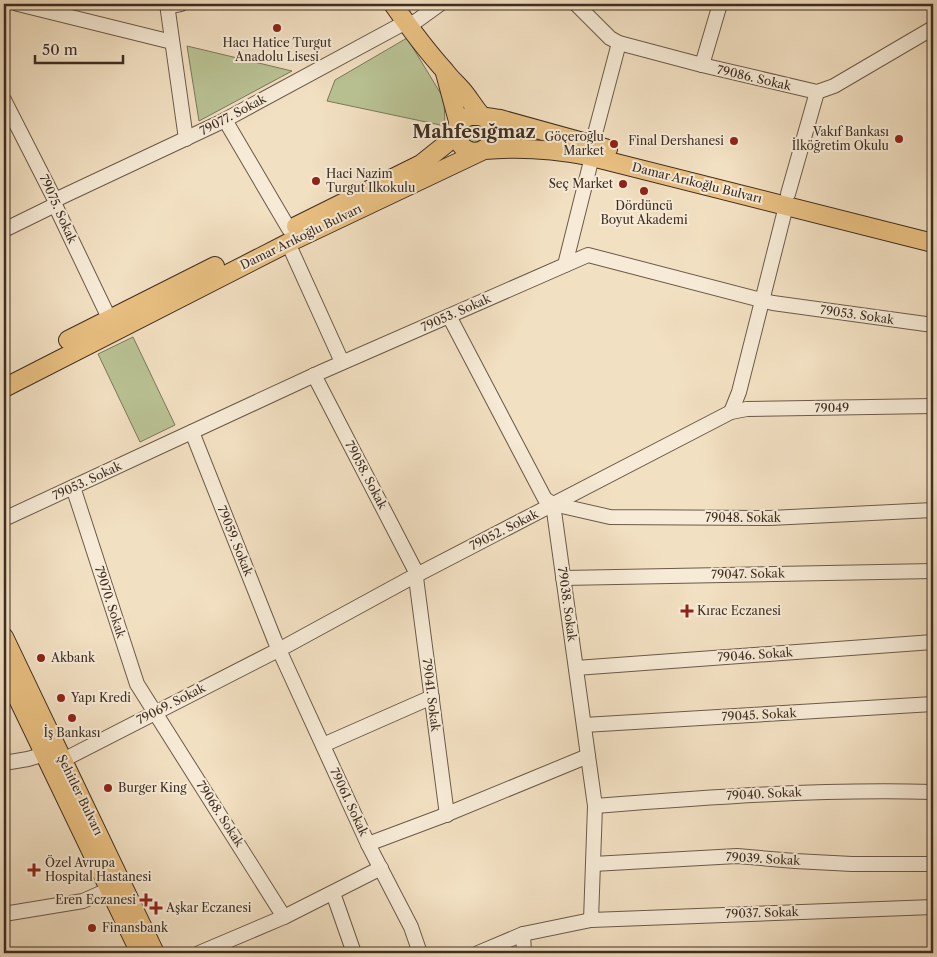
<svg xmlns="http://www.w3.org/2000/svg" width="937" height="957" viewBox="0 0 937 957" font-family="'Libre Caslon Text',serif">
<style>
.green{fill:#b9c294;stroke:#7c785a}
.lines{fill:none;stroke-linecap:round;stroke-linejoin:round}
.minor-casing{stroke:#6b5a49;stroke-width:16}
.major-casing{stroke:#3e2d21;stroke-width:20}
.minor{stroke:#f7ebd7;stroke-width:14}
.major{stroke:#e9c081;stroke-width:18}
.poi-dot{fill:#8f2418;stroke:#f7ebd7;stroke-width:2}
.labels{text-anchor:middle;stroke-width:4;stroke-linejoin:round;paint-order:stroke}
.poi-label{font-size:12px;fill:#3e2d21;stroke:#f7ebd7;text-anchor:start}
.street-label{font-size:12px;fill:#3e2d21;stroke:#f7ebd7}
.district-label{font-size:18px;font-weight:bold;fill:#3e2d21;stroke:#f7ebd7}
</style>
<rect width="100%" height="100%" fill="#f2e0c2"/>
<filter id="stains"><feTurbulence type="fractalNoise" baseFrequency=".004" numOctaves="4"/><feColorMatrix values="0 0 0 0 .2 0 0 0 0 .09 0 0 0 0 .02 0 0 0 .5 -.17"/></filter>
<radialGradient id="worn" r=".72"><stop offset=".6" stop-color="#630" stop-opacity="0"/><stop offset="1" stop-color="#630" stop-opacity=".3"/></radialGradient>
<g class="green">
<polygon points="407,38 444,99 445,126 327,101 335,80"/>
<polygon points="187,46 292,71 199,121"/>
<polygon points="472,123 483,125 487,136 477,145 467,141 464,131"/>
<polygon points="500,126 562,143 503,137"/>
<polygon points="133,337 175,425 140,442 98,354"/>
</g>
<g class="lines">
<defs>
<g id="minor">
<polyline points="18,4 172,42"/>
<polyline points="167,4 186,139"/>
<polyline points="576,4 610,38 619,43 702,65 817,92 834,86 933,28"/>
<polyline points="167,7 181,4"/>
<polyline points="702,65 720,4"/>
<polyline points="4,100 55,200 55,205 109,318"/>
<polyline points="225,120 289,229"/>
<polyline points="592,145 619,43"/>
<polyline points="788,194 817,92"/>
<polyline points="55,200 221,122 406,22 415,22 440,4"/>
<polyline points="4,230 55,205"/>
<polyline points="288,243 342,362"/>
<polyline points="565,265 592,157"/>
<polyline points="449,316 545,499 553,504 595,806 591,920"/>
<polyline points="314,375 415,570 447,815"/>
<polyline points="731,412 739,392 786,206"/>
<polyline points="192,432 275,641 368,844 411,927 420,953"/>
<polyline points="73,487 137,684 284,917"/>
<polyline points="553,504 610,517 770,518 933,510"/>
<polyline points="4,519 321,372 588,255 773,303 933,325"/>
<polyline points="563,578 933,571"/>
<polyline points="576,668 933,642"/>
<polyline points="584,725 933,704"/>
<polyline points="323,745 432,697"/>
<polyline points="63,760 286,646 407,580 731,412 747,409 933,406"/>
<polyline points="4,763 28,759 45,754"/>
<path d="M595 806C708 797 820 789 933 792"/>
<polyline points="368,844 440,817 588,756"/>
<polyline points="593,864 737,856 795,861 852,864 933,864"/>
<polyline points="333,893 354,953"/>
<polyline points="4,914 83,901 110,889"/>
<polyline points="523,934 524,953"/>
<polyline points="199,953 284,917 381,868"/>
<polyline points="478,953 523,934 591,920 933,907"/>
</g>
<g id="major">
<path d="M393 4C409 27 426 50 445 71 450 78 457 84 463 91 469 98 474 107 481 115 485 119 489 121 492 126 501 145 474 161 461 145 458 141 457 135 457 130 461 109 485 117 500 119L608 149"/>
<polyline points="445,73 459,125"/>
<polyline points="296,226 421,164 446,144 459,125"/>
<polyline points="68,340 215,266"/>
<path d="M4 388 288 243 484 150C519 147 553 149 588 156L933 243"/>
<polyline points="4,637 155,953"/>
<polyline points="4,670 140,953"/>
</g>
</defs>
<use href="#minor" class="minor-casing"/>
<use href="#major" class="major-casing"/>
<use href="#minor" class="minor"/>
<use href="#major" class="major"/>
</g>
<g class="poi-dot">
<circle cx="277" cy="28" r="5"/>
<circle cx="899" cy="139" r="5"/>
<circle cx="734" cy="141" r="5"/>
<circle cx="614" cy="144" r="5"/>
<circle cx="316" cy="181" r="5"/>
<circle cx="623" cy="184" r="5"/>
<circle cx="644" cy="191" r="5"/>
<path d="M684.5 603.5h5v5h5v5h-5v5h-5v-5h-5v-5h5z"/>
<circle cx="41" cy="658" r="5"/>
<circle cx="61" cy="698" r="5"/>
<circle cx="72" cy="718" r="5"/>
<circle cx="108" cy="788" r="5"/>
<path d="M31.5 862.5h5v5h5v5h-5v5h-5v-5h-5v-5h5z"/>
<path d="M143.5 892.5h5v5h5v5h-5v5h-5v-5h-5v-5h5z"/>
<path d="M153.5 900.5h5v5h5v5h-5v5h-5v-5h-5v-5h5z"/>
<circle cx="92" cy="928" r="5"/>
</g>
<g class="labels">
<g class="poi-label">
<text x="277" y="47" text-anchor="middle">Hacı Hatice Turgut<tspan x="277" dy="14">Anadolu Lisesi</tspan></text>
<text x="889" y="136" text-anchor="end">Vakıf Bankası<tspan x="889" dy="14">İlköğretim Okulu</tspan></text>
<text x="604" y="141" text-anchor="end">Göçeroğlu<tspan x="604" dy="14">Market</tspan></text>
<text x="724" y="145" text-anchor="end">Final Dershanesi</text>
<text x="326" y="178">Haci Nazim<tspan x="326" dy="14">Turgut Ilkokulu</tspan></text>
<text x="613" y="188" text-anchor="end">Seç Market</text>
<text x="644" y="210" text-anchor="middle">Dördüncü<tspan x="644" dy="14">Boyut Akademi</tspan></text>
<text x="697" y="615">Kırac Eczanesi</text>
<text x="51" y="662">Akbank</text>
<text x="71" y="702">Yapı Kredi</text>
<text x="72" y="737" text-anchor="middle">İş Bankası</text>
<text x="118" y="792">Burger King</text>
<text x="45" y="867">Özel Avrupa<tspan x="45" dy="14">Hospital Hastanesi</tspan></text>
<text x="136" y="904" text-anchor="end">Eren Eczanesi</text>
<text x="166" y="912">Aşkar Eczanesi</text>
<text x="102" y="932">Finansbank</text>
</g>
<g class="street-label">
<text transform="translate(754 78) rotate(13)" y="4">79086. Sokak</text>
<text transform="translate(233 115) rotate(-28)" y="4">79077. Sokak</text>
<text transform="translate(697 183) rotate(14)" y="4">Damar Arıkoğlu Bulvarı</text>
<text transform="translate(58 209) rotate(66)" y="4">79075. Sokak</text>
<text transform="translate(301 237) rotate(-26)" y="4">Damar Arıkoğlu Bulvarı</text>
<text transform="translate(456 313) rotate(-24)" y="4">79053. Sokak</text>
<text transform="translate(857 315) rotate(8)" y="4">79053. Sokak</text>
<text transform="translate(832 408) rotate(-1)" y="4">79049</text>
<text transform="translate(366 475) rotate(62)" y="4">79058. Sokak</text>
<text transform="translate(87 481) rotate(-25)" y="4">79053. Sokak</text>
<text x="743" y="522">79048. Sokak</text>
<text transform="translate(504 530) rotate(-27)" y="4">79052. Sokak</text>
<text transform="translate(235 541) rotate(68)" y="4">79059. Sokak</text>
<text transform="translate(748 574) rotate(-1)" y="4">79047. Sokak</text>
<text transform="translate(110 602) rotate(72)" y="4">79070. Sokak</text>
<text transform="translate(567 604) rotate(82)" y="4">79038. Sokak</text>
<text transform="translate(755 655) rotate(-4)" y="4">79046. Sokak</text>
<text transform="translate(431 695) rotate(83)" y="4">79041. Sokak</text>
<text transform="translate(171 704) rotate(-27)" y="4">79069. Sokak</text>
<text transform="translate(759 715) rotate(-3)" y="4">79045. Sokak</text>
<text transform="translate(764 794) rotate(-3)" y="4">79040. Sokak</text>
<text transform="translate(80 795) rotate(64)" y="4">Şehitler Bulvarı</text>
<text transform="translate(349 802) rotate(65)" y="4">79061. Sokak</text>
<text transform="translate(220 814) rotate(57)" y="4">79068. Sokak</text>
<text transform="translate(763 859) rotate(3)" y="4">79039. Sokak</text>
<text transform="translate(762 913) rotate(-2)" y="4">79037. Sokak</text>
</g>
<g class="district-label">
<text x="474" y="138">Mahfesığmaz</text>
</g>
</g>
<rect width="937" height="957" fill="none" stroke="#f2e0c2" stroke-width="20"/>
<rect x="5" y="5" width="927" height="947" fill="none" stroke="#3e2d21" stroke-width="2.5"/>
<rect x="10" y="10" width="917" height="937" fill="none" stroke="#3e2d21"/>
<path d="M35 55v8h88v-8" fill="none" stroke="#3e2d21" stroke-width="2.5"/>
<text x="42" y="55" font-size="15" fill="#3e2d21" stroke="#f7ebd7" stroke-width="4" paint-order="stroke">50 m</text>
<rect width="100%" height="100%" filter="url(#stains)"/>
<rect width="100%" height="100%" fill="url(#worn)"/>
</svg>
